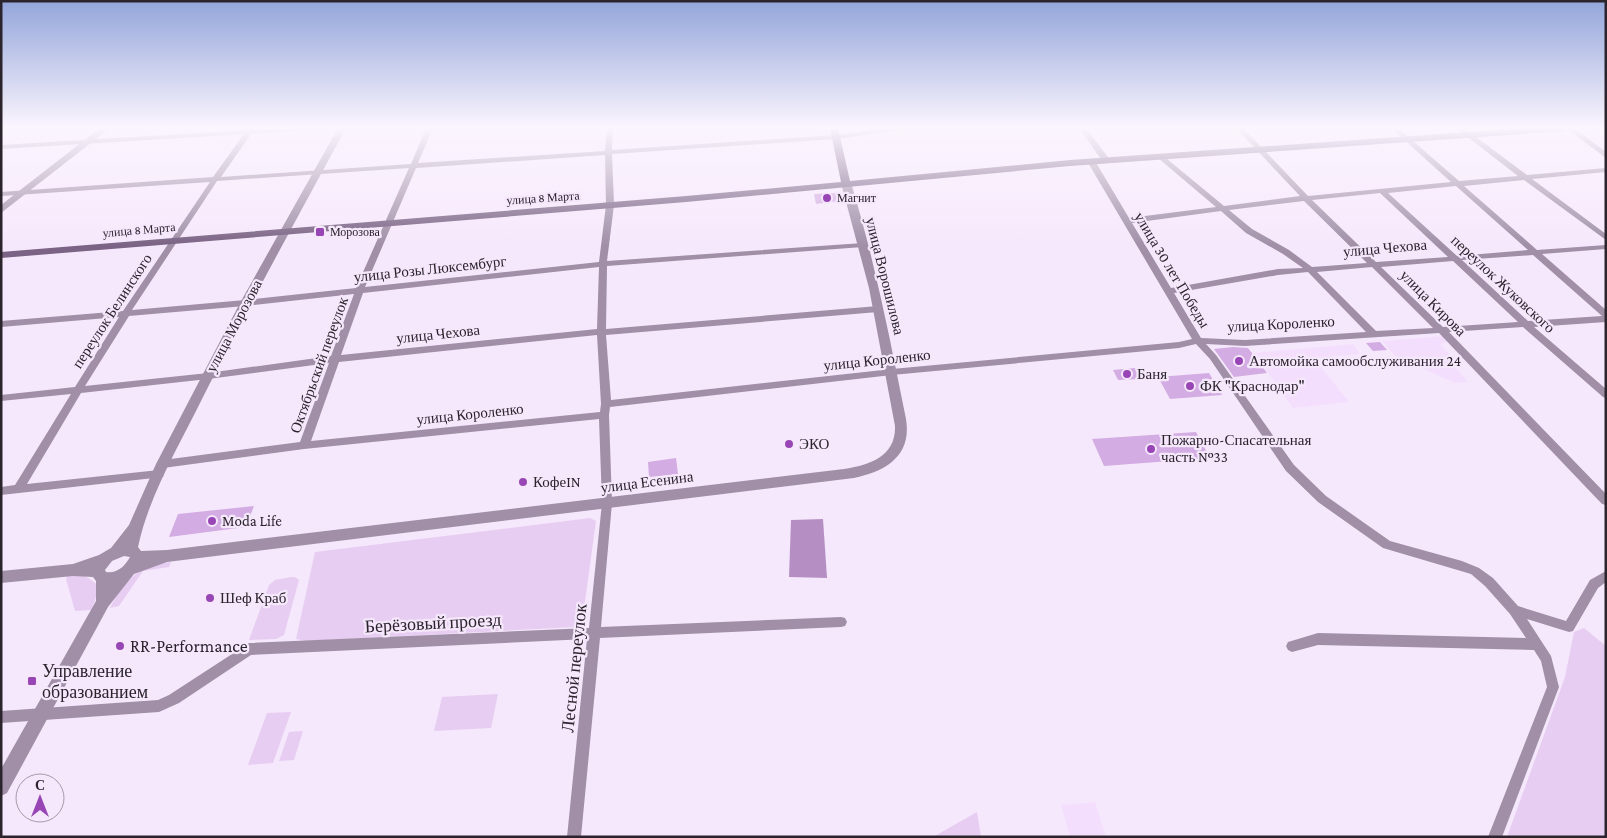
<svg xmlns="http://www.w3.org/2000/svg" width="1607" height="838" viewBox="0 0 1607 838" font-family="'Crimson Pro',serif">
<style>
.built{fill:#f4defd}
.green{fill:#e6cdf1}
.water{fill:#b58fc4}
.building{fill:#d2ace2}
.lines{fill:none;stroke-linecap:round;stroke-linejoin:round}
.minor{fill:#a08fa7;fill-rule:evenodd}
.tertiary{fill:#a08fa7;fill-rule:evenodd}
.secondary{fill:#7a6384;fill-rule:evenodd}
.poi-dot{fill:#9846b5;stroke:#f6e8fc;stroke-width:2}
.labels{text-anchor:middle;stroke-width:4.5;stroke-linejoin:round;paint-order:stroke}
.far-street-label{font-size:12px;fill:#2b242d;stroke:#f6e8fc}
.far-poi-label{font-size:12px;fill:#2b242d;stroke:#f6e8fc;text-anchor:start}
.street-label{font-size:15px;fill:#2b242d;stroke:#f6e8fc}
.poi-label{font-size:15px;fill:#2b242d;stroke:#f6e8fc;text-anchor:start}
.near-street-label{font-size:18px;fill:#2b242d;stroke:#f6e8fc}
.near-poi-label{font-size:18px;fill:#2b242d;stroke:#f6e8fc;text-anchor:start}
</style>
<rect width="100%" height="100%" fill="#f6e8fc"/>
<g class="built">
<polygon points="1443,336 1448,342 1440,344 1455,360 1451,362 1468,382 1455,383 1395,356 1382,341"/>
<polygon points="1353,344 1360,354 1314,358 1349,402 1293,408 1254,353"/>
<polygon points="1095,802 1106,837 1070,837 1061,805"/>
</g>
<g class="green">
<polygon points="590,518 596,521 583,616 575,627 306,641 296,639 315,552"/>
<path d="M171 562 169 567 143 571 119 606 110 608C124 580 138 566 171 562Z"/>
<path d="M68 574C80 574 89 576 98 586L95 601 91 610 75 611 66 579Z"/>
<polygon points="291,577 295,577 299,580 284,635 276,639 249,640 269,585 275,580"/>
<polygon points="1584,628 1606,646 1606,837 1507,837 1565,677 1574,632"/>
<polygon points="498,694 491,728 434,731 442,697"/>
<polygon points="291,712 273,763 248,765 267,713"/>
<polygon points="303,731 294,760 279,761 289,732"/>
<polygon points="977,812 981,837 933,837"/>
</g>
<polygon class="water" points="823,519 827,578 789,577 791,520"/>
<g class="building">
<polygon points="837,193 840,201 816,204 814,194"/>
<polygon points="1380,342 1387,350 1373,351 1366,343"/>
<polygon points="1233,347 1248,348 1267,373 1234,377 1214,349"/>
<polygon points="1135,368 1140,379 1118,380 1113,370"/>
<polygon points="1209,373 1222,395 1170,399 1158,377"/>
<polygon points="1196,432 1210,458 1104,466 1092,439"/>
<polygon points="676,458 678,474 649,477 648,462"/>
<polygon points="254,506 246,527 169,537 178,514"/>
</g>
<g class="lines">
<g class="minor">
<path d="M248 128H255L254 130 316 128 313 130 251 134 221 177 411 164 426 128H433L418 163 605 151 607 128H613L612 150 836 135 886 128H906L903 130 836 139 612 154 614 205 607 261 863 243 867 245 863 247 607 266 606 329 878 306 882 309 878 312 606 335 611 400 892 369 1179 342 1192 339 1087 161 1091 159 1095 161 1129 218 1216 207 1158 158V154H1161L1224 206 1300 196 1236 128H1243L1308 196 1451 182 1391 128H1398L1459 181 1518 176 1456 128H1464L1527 175 1606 168V172L1532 179 1606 234V240L1524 180 1464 186 1537 250 1606 245V249L1542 254 1606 310V322L1534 327 1606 389V398L1603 397 1523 327 1449 332 1606 494V505L1602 504 1439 333 1245 346 1206 344 1216 355 1294 465 1326 496 1390 541 1462 561 1479 568 1493 578 1518 606 1566 621 1590 580 1606 571V582L1598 588 1573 631 1569 632 1527 619 1551 656 1559 687 1502 837H1488L1547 687 1541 661 1534 650 1318 645 1292 652 1288 650 1286 646 1288 642 1318 633 1526 638 1510 614 1485 586 1471 574 1383 548 1318 502 1286 471 1210 359 1196 344 1179 348 892 375 610 407 609 415 612 503 601 627 841 617 845 618 847 622 845 626 841 627 600 638 581 837H567L587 639 251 655 179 703 159 712 1 723V711L158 700 169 695 249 643 589 628 602 503 599 419 304 449 163 468 159 467 158 464 159 461 163 460 300 442 329 363 208 379 81 393 27 484 159 470 163 471 164 474 163 477 1 495V487L15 485 71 394 1 401V395L75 387 119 317 1 327V321L123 311 210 182 1 196V192L213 177 244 134 1 149V145L247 130ZM605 155 606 205 599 262 365 287 416 168ZM409 168 356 288 245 300 132 310 217 181ZM1456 186 1528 250 1457 256 1388 193ZM1380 193 1448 257 1376 262 1312 200ZM1304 201 1367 263 1312 267 1289 250 1252 229 1229 210ZM1221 211 1246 233 1283 254 1303 268 1278 269 1171 288 1132 223ZM1533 255 1602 316 1528 321 1462 260ZM1453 261 1518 322 1443 327 1381 267ZM599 267 597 329 341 355 363 293ZM1372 267 1433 328 1376 331 1317 272ZM1308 272 1366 332 1245 340 1201 338 1174 293 1278 275ZM354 294 331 356 208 373 85 386 129 316 245 306ZM597 335 601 404 600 412 311 441 339 362Z"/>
<polygon points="1079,128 1086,128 1110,160 1109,162 1103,162"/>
<polygon points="1566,128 1574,128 1606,152 1606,158"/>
</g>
<g class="tertiary">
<polygon points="100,128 110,128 1,213 1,205"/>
<path d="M338 128H346C297 218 248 307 202 399 179 446 149 495 138 547L141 551 167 550 844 469C870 465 896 456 895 426L869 288 841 183 846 180 851 183C875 261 890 340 906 419 912 456 886 471 854 478L167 562 134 574 108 607 7 793 1 796V769L96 601V581L93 577 73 576 1 583V571L73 564 99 555 111 548 129 525 156 464 240 303ZM124 556 130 557C125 566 117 574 106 572L105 570 112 561Z"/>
</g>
<polygon class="secondary" points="830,128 838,128 850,181 1070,160 1525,128 1568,128 1564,131 1070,166 686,202 1,258 1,252 686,196 841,182"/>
</g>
<linearGradient id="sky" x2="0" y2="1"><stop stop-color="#93a5da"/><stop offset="0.52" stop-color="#fbf5fe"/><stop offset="1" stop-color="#fbf5fe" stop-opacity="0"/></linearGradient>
<rect width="1607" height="246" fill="url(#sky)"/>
<g class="poi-dot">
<circle cx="827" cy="198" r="5"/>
<rect x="315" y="227" width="10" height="10" rx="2.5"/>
<circle cx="1239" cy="361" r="5"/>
<circle cx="1127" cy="374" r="5"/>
<circle cx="1190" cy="386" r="5"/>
<circle cx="789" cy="444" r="5"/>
<circle cx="1151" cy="449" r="5"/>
<circle cx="523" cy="482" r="5"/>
<circle cx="212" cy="521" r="5"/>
<circle cx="210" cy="598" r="5"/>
<circle cx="120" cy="646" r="5"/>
<rect x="27" y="676" width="10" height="10" rx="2.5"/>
</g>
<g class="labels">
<g class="far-street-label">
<text transform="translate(543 198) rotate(-4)" y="4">улица 8 Марта</text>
<text transform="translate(139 230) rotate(-5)" y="4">улица 8 Марта</text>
</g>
<g class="far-poi-label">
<text x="837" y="202">Магнит</text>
<text x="330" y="236">Морозова</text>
</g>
<g class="street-label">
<text transform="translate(1385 248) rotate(-5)" y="5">улица Чехова</text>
<text transform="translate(430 269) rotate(-6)" y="5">улица Розы Люксембург</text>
<text transform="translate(1172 270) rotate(59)" y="5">улица 30 лет Победы</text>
<text transform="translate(885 276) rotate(76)" y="5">улица Ворошилова</text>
<text transform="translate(1503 284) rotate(43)" y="5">переулок Жуковского</text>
<text transform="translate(1433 303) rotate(45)" y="5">улица Кирова</text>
<text transform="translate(112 311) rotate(-57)" y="5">переулок Белинского</text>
<text transform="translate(1281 324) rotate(-3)" y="5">улица Короленко</text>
<text transform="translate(234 326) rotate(-62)" y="5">улица Морозова</text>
<text transform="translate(438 334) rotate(-6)" y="5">улица Чехова</text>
<text transform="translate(877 360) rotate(-6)" y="5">улица Короленко</text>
<text transform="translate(319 365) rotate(-70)" y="5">Октябрьский переулок</text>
<text transform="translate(470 414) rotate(-6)" y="5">улица Короленко</text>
<text transform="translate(647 482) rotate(-7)" y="5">улица Есенина</text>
</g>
<g class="poi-label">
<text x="1249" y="366">Автомойка самообслуживания 24</text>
<text x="1137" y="379">Баня</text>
<text x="1200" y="391">ФК "Краснодар"</text>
<text x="1161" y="445">Пожарно-Спасательная<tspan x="1161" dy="17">часть №33</tspan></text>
<text x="799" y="449">ЭКО</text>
<text x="533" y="487">КофеIN</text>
<text x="222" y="526">Moda Life</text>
<text x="220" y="603">Шеф Краб</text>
</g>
<g class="near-street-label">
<text transform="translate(433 623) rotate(-3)" y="6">Берёзовый проезд</text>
<text transform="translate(574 668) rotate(-84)" y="6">Лесной переулок</text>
</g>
<g class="near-poi-label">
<text x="130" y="652">RR-Performance</text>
<text x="42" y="677">Управление<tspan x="42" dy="21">образованием</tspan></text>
</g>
</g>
<rect width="1607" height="838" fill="none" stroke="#2b242d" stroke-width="5"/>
<g transform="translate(40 798)"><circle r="24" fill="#f6e8fc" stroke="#a59aa9"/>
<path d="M0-4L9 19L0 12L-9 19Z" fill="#9846b5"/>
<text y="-8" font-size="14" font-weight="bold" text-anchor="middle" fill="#2b242d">С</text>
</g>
</svg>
